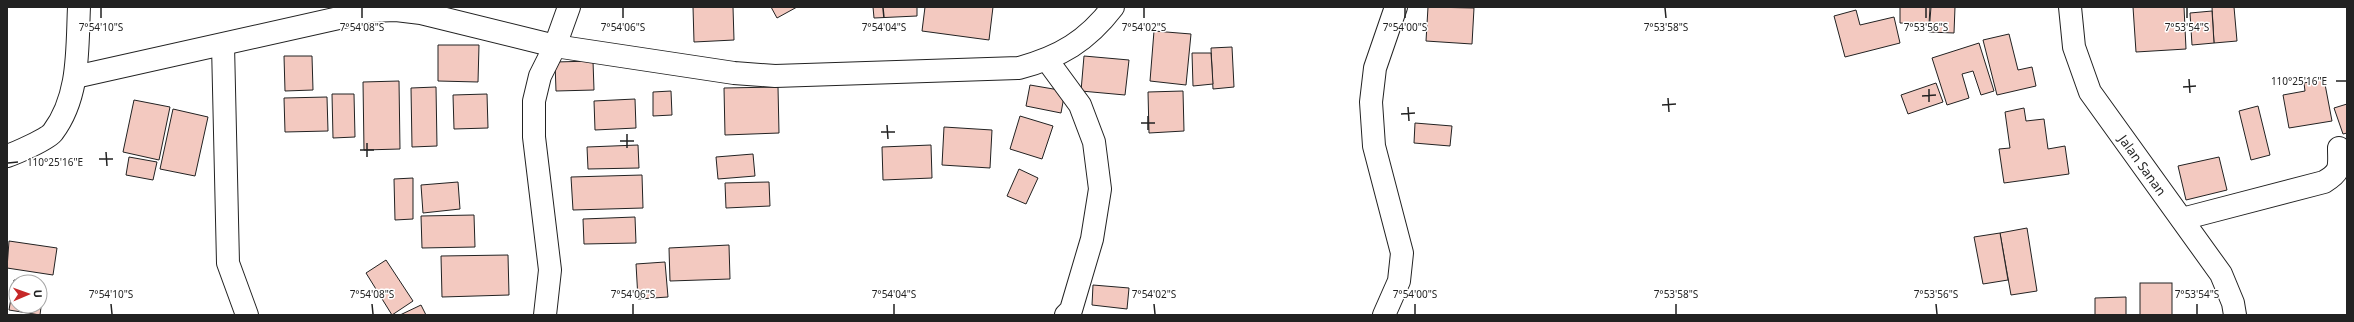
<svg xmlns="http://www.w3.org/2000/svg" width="2354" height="322" viewBox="0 0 2354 322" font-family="'Noto Sans',sans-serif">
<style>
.building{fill:#f3c9c0;stroke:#222}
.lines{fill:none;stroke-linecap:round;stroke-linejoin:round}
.minor-casing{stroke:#222;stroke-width:24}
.minor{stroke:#fff;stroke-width:22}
.ticks{fill:none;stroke:#222;stroke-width:1.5}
.labels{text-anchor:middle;stroke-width:3;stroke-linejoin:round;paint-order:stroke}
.street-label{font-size:13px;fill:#222;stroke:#fff}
.ticks-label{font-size:10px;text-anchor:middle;fill:#222;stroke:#fff;stroke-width:3;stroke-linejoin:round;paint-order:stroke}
</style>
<rect width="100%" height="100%" fill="#fff"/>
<g class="building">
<polygon points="693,7 733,7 734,40 694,42"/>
<polygon points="771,7 797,7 777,18"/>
<polygon points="873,7 917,7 917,16 874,18"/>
<polygon points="925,7 993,7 989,40 922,31"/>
<polygon points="1428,7 1474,8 1472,44 1426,41"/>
<polygon points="1900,7 1930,7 1929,24 1900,23"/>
<polygon points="1931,7 1955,7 1954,33 1929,32"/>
<polygon points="2133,7 2184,7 2186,49 2136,52"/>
<polygon points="2212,7 2234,7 2237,41 2214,43"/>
<polygon points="1856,10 1860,25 1894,17 1900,43 1845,57 1834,16"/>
<polygon points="2212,11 2214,43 2192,45 2190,13"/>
<polygon points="1154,31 1191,34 1186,85 1150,81"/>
<polygon points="2009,34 2018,70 2032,67 2036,86 1997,95 1983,40"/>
<polygon points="1979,43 1994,91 1981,95 1973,71 1962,74 1969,98 1947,105 1932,58"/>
<polygon points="438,45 479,45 478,82 438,81"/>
<polygon points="1232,47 1234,87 1213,89 1211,48"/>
<polygon points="1192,53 1211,53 1213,84 1193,86"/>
<polygon points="284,56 312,56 313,90 285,91"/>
<polygon points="1084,56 1129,60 1125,95 1081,91"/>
<polygon points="593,61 594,90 556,91 555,62"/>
<polygon points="2324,79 2332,121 2289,128 2283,95 2305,91 2304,83"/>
<polygon points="399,81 400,149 364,150 363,82"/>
<polygon points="1936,83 1943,102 1908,114 1901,95"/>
<polygon points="1030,85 1065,91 1061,113 1026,106"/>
<polygon points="436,87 437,146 412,147 411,88"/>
<polygon points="778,87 779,133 725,135 724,88"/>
<polygon points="671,91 672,115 653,116 653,92"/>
<polygon points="1183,91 1184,131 1149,133 1148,92"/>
<polygon points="332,94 354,94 355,137 333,138"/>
<polygon points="487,94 488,128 454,129 453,95"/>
<polygon points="327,97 328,131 285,132 284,98"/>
<polygon points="635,99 636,128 595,130 594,101"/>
<polygon points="134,100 170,107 159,160 123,152"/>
<polygon points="2347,104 2347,133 2343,134 2334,108"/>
<polygon points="2258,106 2270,155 2251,160 2239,111"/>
<polygon points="2024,108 2026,121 2044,119 2048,149 2065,146 2069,174 2004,183 1999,149 2010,148 2005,112"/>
<polygon points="173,109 208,117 195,176 160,169"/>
<polygon points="1020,116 1053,126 1042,159 1010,149"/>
<polygon points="1415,123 1452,126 1450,146 1414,143"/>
<polygon points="944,127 992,130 990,168 942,165"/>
<polygon points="638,145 639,168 588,169 587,147"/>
<polygon points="931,145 932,178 883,180 882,147"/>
<polygon points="753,154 755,176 718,179 716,157"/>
<polygon points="129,157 157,162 153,180 126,175"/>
<polygon points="2219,157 2227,190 2186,200 2178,166"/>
<polygon points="1019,169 1038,178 1026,204 1007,196"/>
<polygon points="642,175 643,208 573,210 571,177"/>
<polygon points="413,178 413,219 395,220 394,179"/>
<polygon points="458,182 460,209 423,213 421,185"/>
<polygon points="769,182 770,206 726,208 725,183"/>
<polygon points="474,215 475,247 422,248 421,216"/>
<polygon points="635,217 636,243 584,244 583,219"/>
<polygon points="2027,228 2037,291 2011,295 2000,233"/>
<polygon points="2000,233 2008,280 1983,284 1974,237"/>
<polygon points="9,241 57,248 53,275 7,268"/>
<polygon points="729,245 730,279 670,281 669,248"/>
<polygon points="508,255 509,295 442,297 441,256"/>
<polygon points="386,260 413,301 392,315 366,273"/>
<polygon points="665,262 668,297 638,299 636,264"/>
<polygon points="14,280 29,282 16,282 16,306 40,306 40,284 44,284 40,315 9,310"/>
<rect x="2140" y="283" width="32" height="32"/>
<polygon points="1093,285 1129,288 1127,309 1092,305"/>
<polygon points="2126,297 2126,315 2095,315 2095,298"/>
<polygon points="421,305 426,315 400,315"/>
</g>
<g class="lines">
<defs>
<g id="minor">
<path id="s1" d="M2070 7 2074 47 2090 92 2221 274 2233 303 2235 315"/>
<polyline points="223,45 228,263 247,315"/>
<polyline points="1047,60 1080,105 1094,142 1100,189 1092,239 1071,310 1066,315"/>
<path d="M75 77 370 11 396 10 421 13 555 46 734 73 775 76 1019 68C1060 57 1087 41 1113 7"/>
<path d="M7 156C16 153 48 139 53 132 80 96 77 49 79 7"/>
<path d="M2182 219 2324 182C2342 171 2339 167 2339 148"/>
<polyline points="545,315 550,270 534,137 534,101 540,76 555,46 569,7"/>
<polyline points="1384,315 1399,281 1402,253 1374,146 1371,102 1375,68 1396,7"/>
</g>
</defs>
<use href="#minor" class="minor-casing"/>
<use href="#minor" class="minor"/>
</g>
<path class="ticks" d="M101 8V18M362 8V18M623 8V18M883 8 884 18M1144 8V18M1405 8V18M1665 8 1666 18M1926 8V18M2187 8V18M2189 79 2190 93M2336 81H2346M2183 87 2196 86M1929 89V102M1922 96 1936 95M1668 98 1669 112M1662 105 1676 104M1408 107 1409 121M1401 114 1415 113M1148 116V130M1141 123H1155M887 125 888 139M881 132H895M627 134V148M620 141H634M367 143V157M360 150H374M106 152 107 166M99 159H113M8 163 18 162M111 304 112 314M372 304 373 314M633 304V314M894 304V314M1154 304 1155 314M1415 304V314M1676 304V314M1936 304 1937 314M2197 304V314"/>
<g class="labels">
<g class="street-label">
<text dy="5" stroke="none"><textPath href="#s1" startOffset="178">Jalan Sanan</textPath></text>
</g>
</g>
<g class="ticks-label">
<text x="101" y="31">7°54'10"S</text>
<text x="362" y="31">7°54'08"S</text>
<text x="623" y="31">7°54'06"S</text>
<text x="884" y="31">7°54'04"S</text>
<text x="1144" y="31">7°54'02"S</text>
<text x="1405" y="31">7°54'00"S</text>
<text x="1666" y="31">7°53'58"S</text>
<text x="1926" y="31">7°53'56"S</text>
<text x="2187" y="31">7°53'54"S</text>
<text x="2299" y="85">110°25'16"E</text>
<text x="55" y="166">110°25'16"E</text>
<text x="111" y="298">7°54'10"S</text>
<text x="372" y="298">7°54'08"S</text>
<text x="633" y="298">7°54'06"S</text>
<text x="894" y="298">7°54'04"S</text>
<text x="1154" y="298">7°54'02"S</text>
<text x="1415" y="298">7°54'00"S</text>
<text x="1676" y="298">7°53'58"S</text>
<text x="1936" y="298">7°53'56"S</text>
<text x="2197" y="298">7°53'54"S</text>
</g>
<rect width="2354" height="322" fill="none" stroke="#222222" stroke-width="16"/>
<g transform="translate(28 294) rotate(88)"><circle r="19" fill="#ffffff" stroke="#a7a7a7"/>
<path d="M0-3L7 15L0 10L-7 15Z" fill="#c62828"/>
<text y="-6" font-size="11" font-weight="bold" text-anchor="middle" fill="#222222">U</text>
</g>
</svg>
